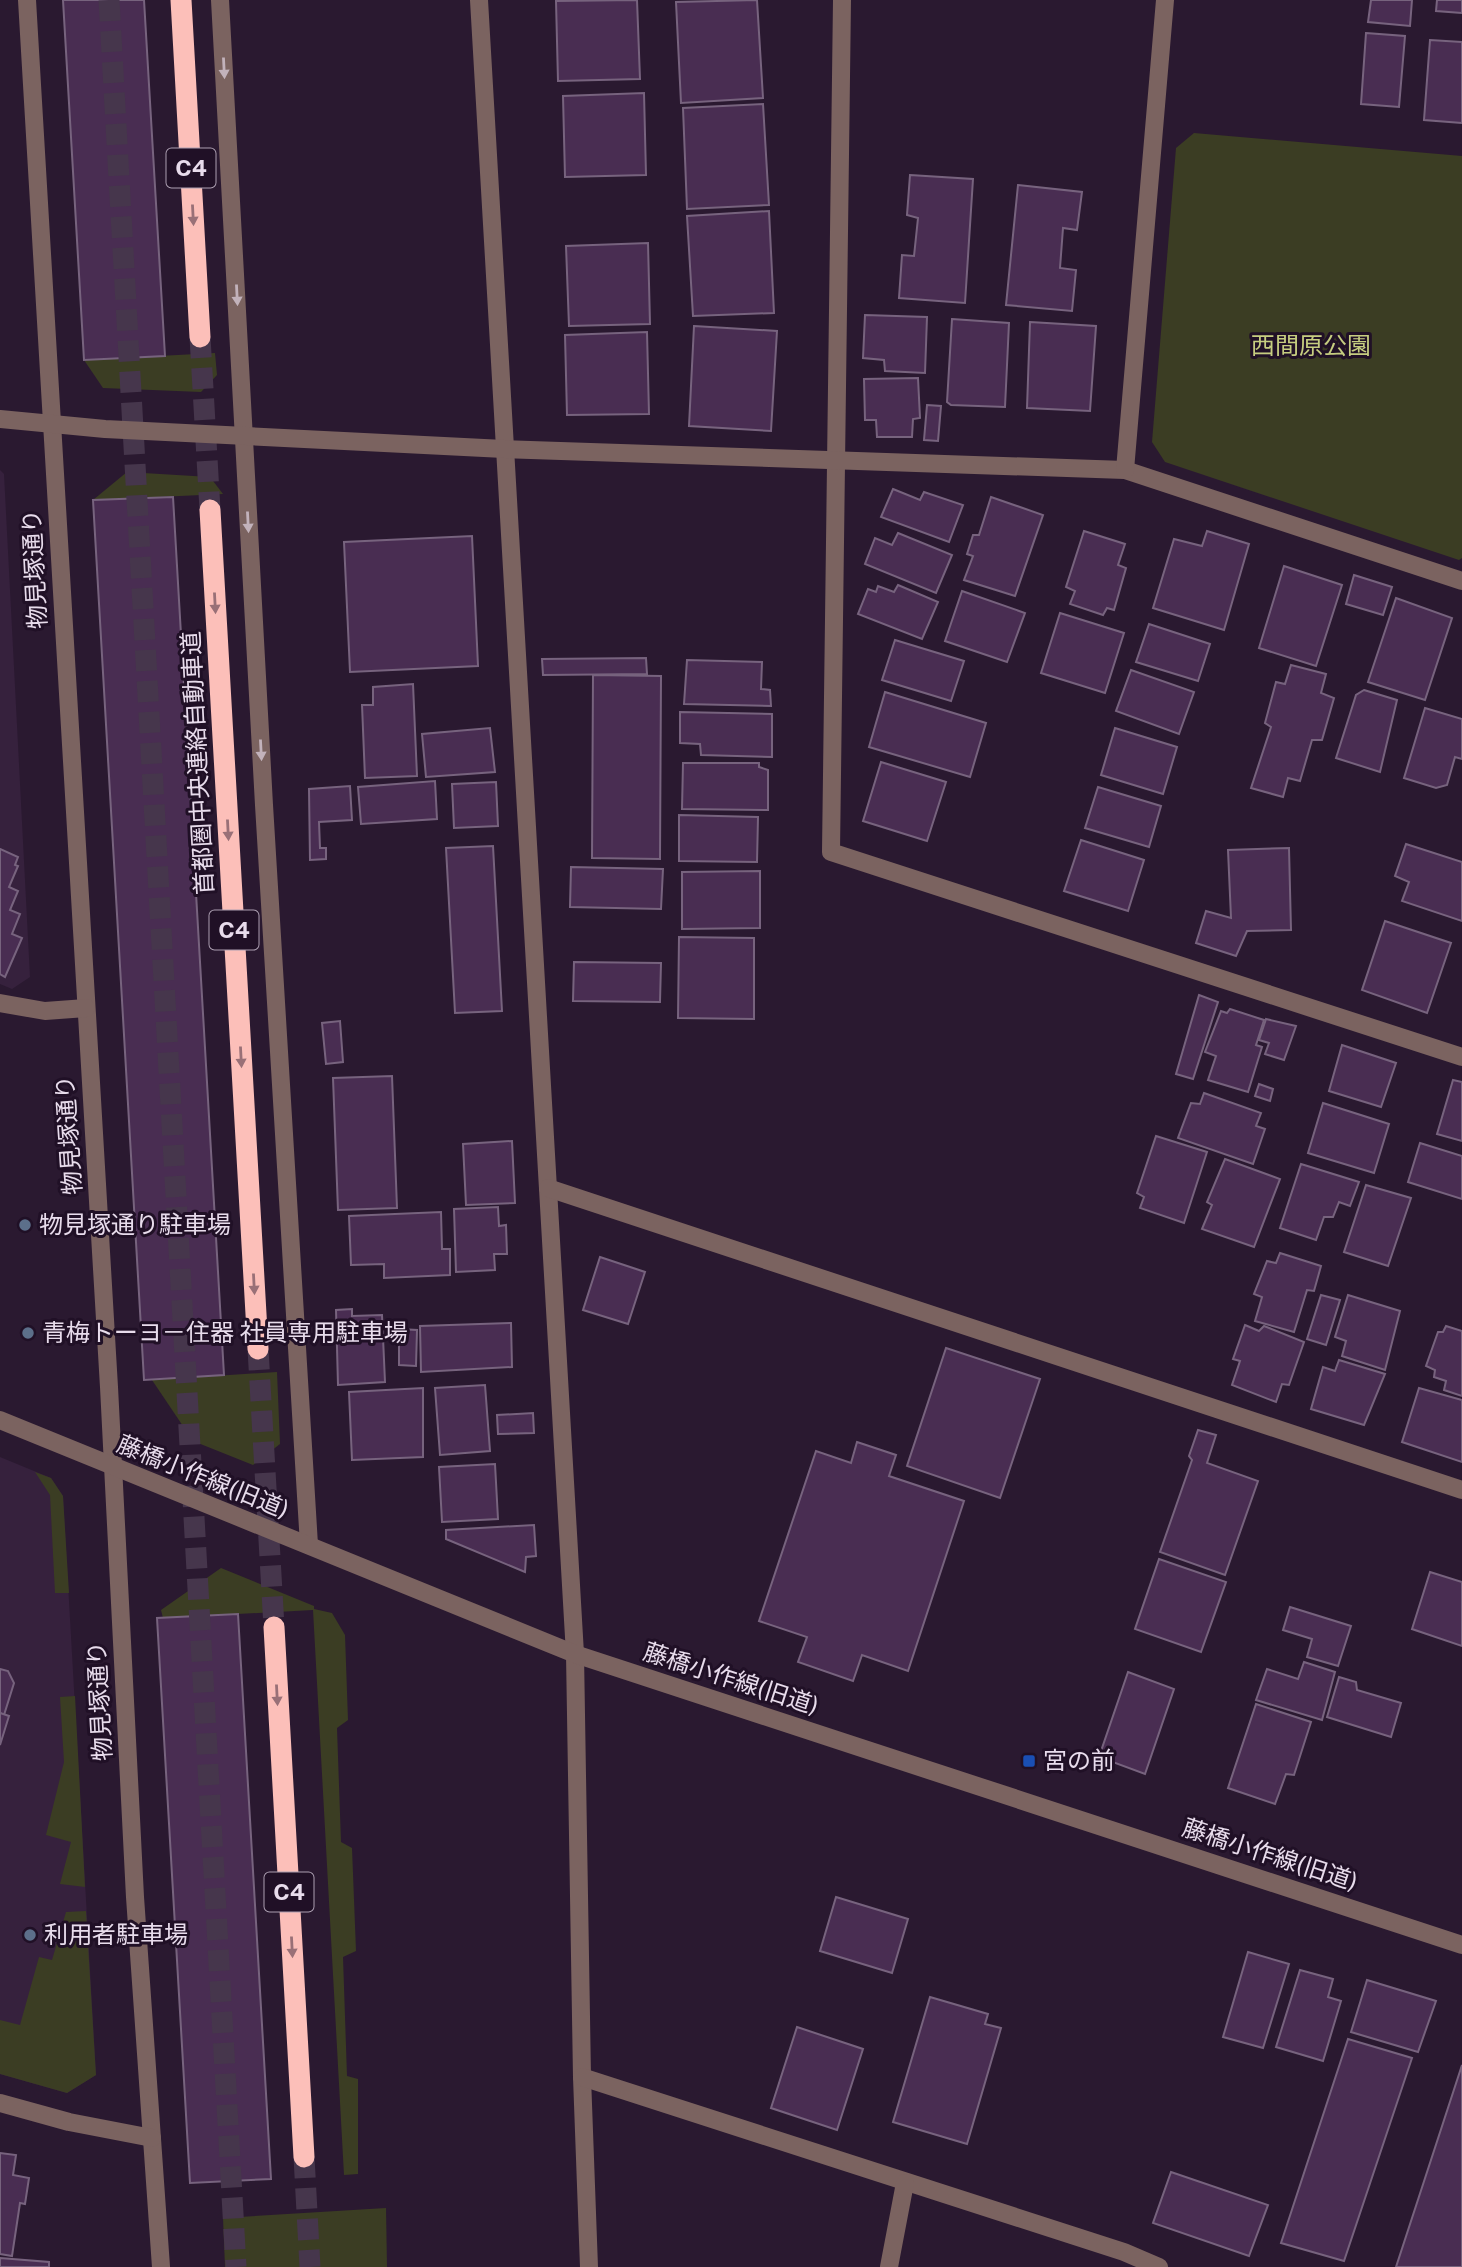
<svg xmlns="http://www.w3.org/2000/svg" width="1462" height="2267" viewBox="0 0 1462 2267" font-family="'Public Sans','Noto Sans JP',sans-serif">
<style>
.built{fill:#36213d}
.green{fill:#3b3d23}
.building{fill:#492d52;stroke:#77637e;stroke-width:2}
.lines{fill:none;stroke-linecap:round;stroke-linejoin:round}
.highway-tunnel{stroke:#46364c;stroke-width:21;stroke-dasharray:21 10;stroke-linecap:butt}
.minor{stroke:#7b6360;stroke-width:18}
.highway{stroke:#fcbfb9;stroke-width:21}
.oneway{fill:#c2b2bb}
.oneway2{fill:#997077}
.service-dot{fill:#5c6f8a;stroke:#201026;stroke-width:2.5}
.transit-dot{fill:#1a4fb4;stroke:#201026;stroke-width:2.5}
.labels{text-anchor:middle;stroke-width:6;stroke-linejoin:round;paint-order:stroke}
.shield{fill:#201026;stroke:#ac9fb1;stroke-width:2}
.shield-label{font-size:23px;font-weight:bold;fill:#e8dcec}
.park-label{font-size:24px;fill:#c6cd80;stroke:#201026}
.street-label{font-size:24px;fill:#e8dcec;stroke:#201026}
.poi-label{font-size:24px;fill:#e8dcec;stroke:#201026;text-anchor:start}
</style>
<rect width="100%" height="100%" fill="#2a1930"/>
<g class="built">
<polygon points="0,470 4,474 30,977 12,989 0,984"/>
<polygon points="0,1457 51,1478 63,1496 96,2075 67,2093 0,2074"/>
</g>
<g class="green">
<polygon points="1194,133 1462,156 1462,558 1459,560 1165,462 1152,442 1176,148"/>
<polygon points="215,353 217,375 201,392 103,388 84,360"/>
<polygon points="127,472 210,477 223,494 93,500"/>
<polygon points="277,1372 280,1444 253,1465 193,1441 152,1380"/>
<polygon points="35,1472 51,1478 63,1496 69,1593 55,1593 50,1495"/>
<polygon points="221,1568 314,1606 314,1609 332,1613 345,1635 348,1720 337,1728 341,1842 352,1848 356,1951 343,1957 347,2076 358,2079 358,2174 344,2175 313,1610 163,1618 161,1610"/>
<polygon points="75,1696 85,1887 60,1884 71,1842 46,1835 64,1762 60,1697"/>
<polygon points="86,1911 96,2075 67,2093 0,2074 0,2020 20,2025 39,1957 52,1960 66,1912"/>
<polygon points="386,2208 387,2267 225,2267 223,2218"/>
</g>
<g class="building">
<polygon points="63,0 144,0 165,356 84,360"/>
<polygon points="637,0 640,79 558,81 556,1"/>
<polygon points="757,0 763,98 681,103 676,2"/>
<polygon points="1371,0 1412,0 1410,26 1368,22"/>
<polygon points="1437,0 1462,0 1462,13 1436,11"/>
<polygon points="1366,33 1405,36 1399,107 1361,104"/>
<polygon points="1430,40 1462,42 1462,123 1424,120"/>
<polygon points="644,93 646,175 565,177 563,96"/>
<polygon points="763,104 769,205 687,209 683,108"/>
<polygon points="910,175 973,179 965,303 899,298 902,255 914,256 918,218 907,215"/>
<polygon points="1018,185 1082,192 1077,230 1063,228 1060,268 1076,270 1072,311 1006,305"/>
<polygon points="769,211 774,313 693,316 687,216"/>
<polygon points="648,243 650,324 569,326 566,246"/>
<polygon points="865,315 927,317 925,373 885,371 884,360 863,358"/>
<polygon points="952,319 1009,323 1005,407 951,405 947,402"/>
<polygon points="1030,322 1096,326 1090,411 1027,408"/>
<polygon points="694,326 777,331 771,431 689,426"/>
<polygon points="647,332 649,414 567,415 565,335"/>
<polygon points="918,378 920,418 913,419 912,437 877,437 876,420 865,420 864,379"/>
<polygon points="927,405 941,406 938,441 924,440"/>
<polygon points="893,489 920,500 924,492 963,505 949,542 881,517"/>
<polygon points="173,497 224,1375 144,1380 93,500"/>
<polygon points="991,497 1043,515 1015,596 964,580 973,556 967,554 973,535 979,535"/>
<polygon points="1084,531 1125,544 1118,565 1126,568 1114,610 1107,608 1103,615 1070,604 1075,591 1066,587"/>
<polygon points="1207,531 1249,544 1224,630 1153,608 1174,539 1202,546"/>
<polygon points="898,533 952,555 936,593 865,564 875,538 892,545"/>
<polygon points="472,536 478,666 350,672 344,542"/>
<polygon points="1284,566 1342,585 1316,666 1259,648"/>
<polygon points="1354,575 1392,587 1383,615 1346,604"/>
<polygon points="898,585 938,602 922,639 858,614 868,589 876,592 878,586 894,592"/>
<polygon points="962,591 1025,613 1007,662 945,641"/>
<polygon points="1396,598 1452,618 1425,700 1368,682"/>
<polygon points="1060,613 1124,633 1105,693 1041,673"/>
<polygon points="1149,624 1210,644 1198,681 1136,662"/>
<polygon points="895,640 964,661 951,701 882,680"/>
<polygon points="646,658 647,674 543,675 542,659"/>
<polygon points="687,660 762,662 761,689 770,690 771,706 684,704"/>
<polygon points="1291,665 1326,674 1321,693 1334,698 1322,740 1312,740 1300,781 1288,778 1283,797 1251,788 1271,727 1265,723 1276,682 1285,684"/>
<polygon points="1131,670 1194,692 1179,734 1116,711"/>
<polygon points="593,675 661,676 660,859 592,858"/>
<polygon points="413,684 417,776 365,778 362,705 373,705 373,687"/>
<polygon points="1364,690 1397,700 1380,772 1336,758 1356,695"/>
<polygon points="885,692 986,723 970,777 869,747"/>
<polygon points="1425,708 1462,719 1462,759 1455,757 1447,785 1436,788 1404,778"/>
<polygon points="680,712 772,714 772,757 701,755 700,744 680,743"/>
<polygon points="490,728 495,772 426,777 422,734"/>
<polygon points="1115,728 1177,747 1163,794 1101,775"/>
<polygon points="881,762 946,782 927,841 863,821"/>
<polygon points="683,763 759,763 759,767 768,770 768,810 682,809"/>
<polygon points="435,781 437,819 361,824 358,787"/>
<polygon points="496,782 498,826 454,828 452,784"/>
<polygon points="350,786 352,820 319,822 320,848 326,848 326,859 310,860 309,789"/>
<polygon points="1098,787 1161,806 1149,847 1085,828"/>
<polygon points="679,815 758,817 757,862 679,861"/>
<polygon points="1081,840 1144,860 1128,911 1064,891"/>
<polygon points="1406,844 1462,862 1462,921 1402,901 1409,882 1395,876"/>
<polygon points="493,846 502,1011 455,1013 446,848"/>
<polygon points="1289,848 1291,930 1247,931 1236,956 1196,943 1206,911 1231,918 1228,850"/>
<polygon points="0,849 18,857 15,865 18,866 9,887 18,891 10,910 20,914 12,934 22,938 5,977 0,974"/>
<polygon points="571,867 663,869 661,909 570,907"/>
<polygon points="760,871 760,928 682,929 682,872"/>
<polygon points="1385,921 1451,943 1427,1013 1362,990"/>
<polygon points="679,937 754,938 754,1019 678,1018"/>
<polygon points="574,962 661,963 660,1002 573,1001"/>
<polygon points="1199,995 1218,1002 1193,1079 1176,1074"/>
<polygon points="1230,1009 1264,1020 1256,1045 1262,1047 1248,1092 1208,1080 1216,1056 1205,1052 1221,1011 1227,1013"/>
<polygon points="1266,1019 1296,1026 1284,1060 1265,1054 1269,1043 1259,1040"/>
<polygon points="340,1021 343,1062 326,1064 322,1023"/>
<polygon points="1342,1045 1396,1063 1381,1107 1329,1091"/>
<polygon points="392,1076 397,1208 338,1210 333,1078"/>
<polygon points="1453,1080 1462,1082 1462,1141 1437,1134"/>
<polygon points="1259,1084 1273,1089 1270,1101 1255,1096"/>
<polygon points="1204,1093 1261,1113 1256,1126 1265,1129 1253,1164 1178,1138 1191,1103 1200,1104"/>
<polygon points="1323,1103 1389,1124 1374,1173 1308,1153"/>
<polygon points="1156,1136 1207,1152 1184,1223 1140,1208 1144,1197 1137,1193"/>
<polygon points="512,1141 515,1203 466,1205 463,1144"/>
<polygon points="1420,1143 1462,1156 1462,1199 1408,1182"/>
<polygon points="1225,1159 1280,1179 1254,1247 1202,1229 1212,1205 1207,1202"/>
<polygon points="1301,1164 1359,1182 1350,1206 1339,1202 1333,1217 1324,1217 1316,1240 1280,1228"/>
<polygon points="1366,1185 1411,1198 1388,1266 1344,1252"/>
<polygon points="498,1207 499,1226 506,1225 507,1254 494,1254 495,1270 456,1272 454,1209"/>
<polygon points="441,1212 442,1249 450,1249 450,1275 384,1278 384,1264 351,1265 349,1216"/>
<polygon points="1280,1253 1321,1266 1314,1291 1307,1290 1294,1332 1255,1321 1262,1297 1254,1294 1267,1261 1276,1263"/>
<polygon points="600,1257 645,1272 628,1324 583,1310"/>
<polygon points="1321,1295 1340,1300 1326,1345 1307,1339"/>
<polygon points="1348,1295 1400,1311 1385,1370 1342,1356 1346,1341 1335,1337"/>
<polygon points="352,1309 352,1316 382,1315 385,1382 338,1385 336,1310"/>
<polygon points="511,1323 512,1367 421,1372 420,1326"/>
<polygon points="1245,1325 1259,1331 1264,1326 1304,1342 1289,1385 1282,1384 1276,1402 1232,1385 1240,1361 1233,1359"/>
<polygon points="1446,1326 1462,1331 1462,1396 1444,1390 1446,1381 1434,1377 1435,1370 1426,1366 1438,1332 1443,1332"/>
<polygon points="399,1329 417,1330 416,1366 399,1365"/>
<polygon points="946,1348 1040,1379 1000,1498 907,1466"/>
<polygon points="1339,1360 1385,1374 1364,1425 1311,1409 1323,1367 1335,1371"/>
<polygon points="485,1385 490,1451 440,1455 435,1388"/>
<polygon points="423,1388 423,1457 352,1460 349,1392"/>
<polygon points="1419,1388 1462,1400 1462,1462 1402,1442"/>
<polygon points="533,1413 534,1433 498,1434 497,1415"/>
<polygon points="1198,1430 1216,1435 1207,1463 1258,1481 1225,1575 1160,1552 1192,1460 1189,1456"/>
<polygon points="857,1442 896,1455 889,1476 964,1501 908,1671 862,1655 853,1681 798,1662 807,1637 759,1621 816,1451 851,1463"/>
<polygon points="495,1464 498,1519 442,1522 439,1467"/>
<polygon points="534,1525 536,1556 526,1557 525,1572 446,1539 446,1530"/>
<polygon points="1159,1559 1226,1582 1201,1652 1135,1629"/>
<polygon points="1430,1572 1462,1582 1462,1646 1412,1629"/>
<polygon points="1290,1607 1351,1626 1338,1666 1307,1657 1312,1639 1283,1630"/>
<polygon points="238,1614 271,2179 190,2183 157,1618"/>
<polygon points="1304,1662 1335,1672 1322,1720 1256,1700 1267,1669 1298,1679"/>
<polygon points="0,1669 8,1671 14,1683 4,1715 0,1713"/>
<polygon points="1128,1672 1174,1689 1145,1774 1099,1757"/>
<polygon points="1339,1677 1356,1682 1357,1690 1401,1703 1391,1737 1327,1717"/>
<polygon points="1256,1704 1311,1722 1294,1775 1286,1774 1275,1804 1228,1788"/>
<polygon points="0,1713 9,1716 0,1745"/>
<polygon points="836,1897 908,1919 892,1973 820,1951"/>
<polygon points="1248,1952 1289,1964 1263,2048 1223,2037"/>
<polygon points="1300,1970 1333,1979 1328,1997 1341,2001 1323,2061 1276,2047"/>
<polygon points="1367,1980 1436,2001 1418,2052 1351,2032"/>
<polygon points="930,1997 988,2014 985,2024 1001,2028 967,2144 893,2122"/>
<polygon points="797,2027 863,2049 837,2130 771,2108"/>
<polygon points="1348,2039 1412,2058 1344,2261 1281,2243"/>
<polygon points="1462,2065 1462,2267 1396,2267"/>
<polygon points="0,2153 16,2155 13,2175 29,2178 25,2204 20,2203 12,2256 0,2254"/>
<polygon points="1171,2172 1268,2205 1249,2256 1153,2223"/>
<polygon points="0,2258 49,2262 49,2267 0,2267"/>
</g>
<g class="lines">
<g class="highway-tunnel">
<polyline points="109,0 236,2267"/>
<polyline points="200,337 210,510"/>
<polyline points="258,1349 274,1627"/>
<polyline points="304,2157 310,2267"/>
</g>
<g class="minor">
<polyline points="27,0 109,1387 135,1897 161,2267"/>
<polyline points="220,0 264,805 309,1545"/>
<polyline points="479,0 575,1654 582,2077 589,2267"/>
<polyline points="842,0 831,852 1462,1057"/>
<polyline points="0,419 105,429 504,449 1125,470 1462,581"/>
<polyline points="1125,470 1165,0"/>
<polyline points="0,1003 45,1011 86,1008"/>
<polyline points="548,1188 1462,1490"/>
<polyline points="0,1420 575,1654 1462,1945"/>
<polyline points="582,2077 1124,2252 1159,2267"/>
<polyline points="0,2103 69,2122 152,2138"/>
<polyline points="889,2267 905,2183"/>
</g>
<g class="highway">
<polyline points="181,0 200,337"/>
<polyline points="210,510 258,1349"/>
<polyline points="274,1627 304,2157"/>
</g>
</g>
<defs><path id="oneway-solid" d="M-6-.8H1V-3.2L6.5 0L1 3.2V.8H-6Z" transform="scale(1.75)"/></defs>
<g class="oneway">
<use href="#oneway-solid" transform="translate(224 68) rotate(87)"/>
<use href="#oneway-solid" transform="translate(237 295) rotate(87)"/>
<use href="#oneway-solid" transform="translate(248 522) rotate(87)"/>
<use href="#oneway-solid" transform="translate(261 750) rotate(87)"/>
</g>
<g class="oneway2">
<use href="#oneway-solid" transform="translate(193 215) rotate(87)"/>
<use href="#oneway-solid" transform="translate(215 603) rotate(87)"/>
<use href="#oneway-solid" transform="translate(228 830) rotate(87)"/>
<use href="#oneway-solid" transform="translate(241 1057) rotate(87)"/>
<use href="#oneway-solid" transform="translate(254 1284) rotate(87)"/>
<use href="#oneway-solid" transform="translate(277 1695) rotate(87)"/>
<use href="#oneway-solid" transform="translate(292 1947) rotate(87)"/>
</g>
<g class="service-dot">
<circle cx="25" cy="1225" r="7"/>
<circle cx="28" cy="1333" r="7"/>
<circle cx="30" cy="1935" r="7"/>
</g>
<rect class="transit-dot" x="1022" y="1754" width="14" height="14" rx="3.5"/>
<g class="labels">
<g class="shield">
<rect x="166.5" y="148.5" width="49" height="39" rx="5"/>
<rect x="209.5" y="910.5" width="49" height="39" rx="5"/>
<rect x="264.5" y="1872.5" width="49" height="39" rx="5"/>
</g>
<g class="shield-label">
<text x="191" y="176">C4</text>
<text x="234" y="938">C4</text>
<text x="289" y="1900">C4</text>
</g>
<g class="park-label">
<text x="1311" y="354">西間原公園</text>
</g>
<g class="street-label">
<text transform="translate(35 569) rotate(-93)" y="8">物見塚通り</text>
<text transform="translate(198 763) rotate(-93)" y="8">首都圏中央連絡自動車道</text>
<text transform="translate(69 1135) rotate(-94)" y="8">物見塚通り</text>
<text transform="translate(203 1477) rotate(22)" y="8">藤橋小作線(旧道)</text>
<text transform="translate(731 1679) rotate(18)" y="8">藤橋小作線(旧道)</text>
<text transform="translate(100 1701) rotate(-93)" y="8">物見塚通り</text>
<text transform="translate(1270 1855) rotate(18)" y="8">藤橋小作線(旧道)</text>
</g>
<g class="poi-label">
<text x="39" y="1233">物見塚通り駐車場</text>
<text x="42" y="1341">青梅トーヨ－住器 社員専用駐車場</text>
<text x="1043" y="1769">宮の前</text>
<text x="44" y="1943">利用者駐車場</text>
</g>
</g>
</svg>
